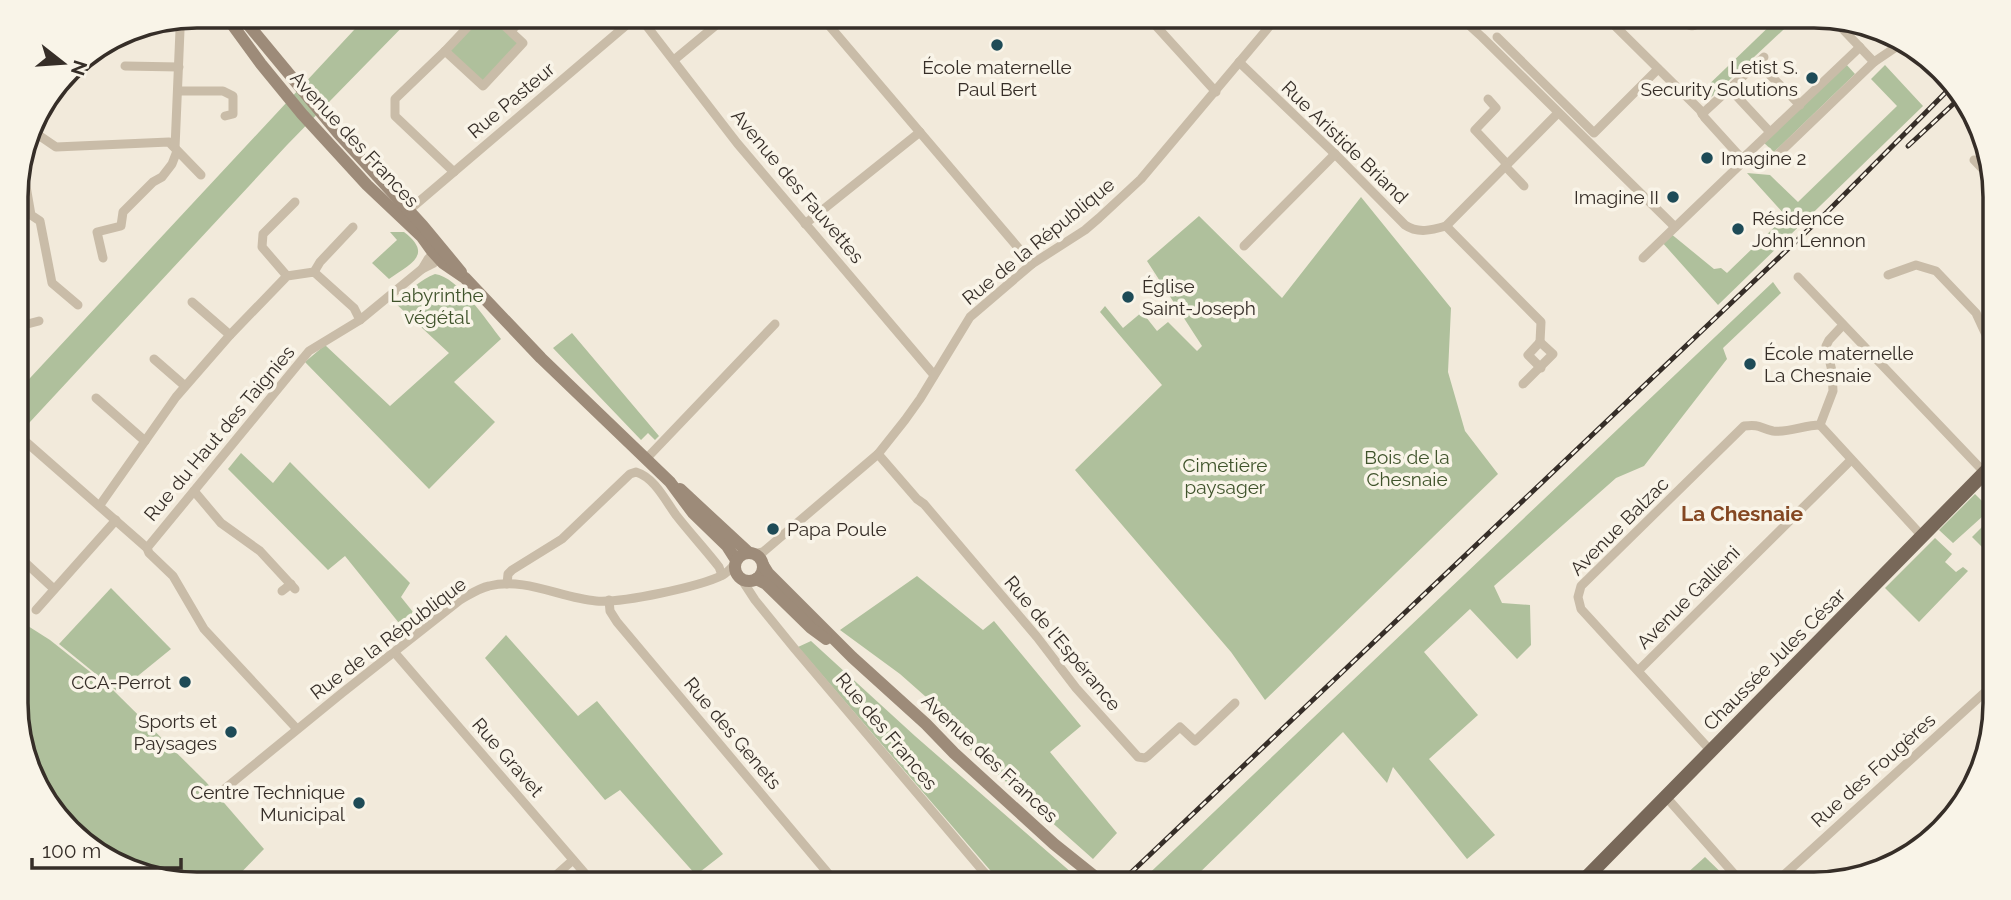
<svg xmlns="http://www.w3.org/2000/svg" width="2011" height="900" viewBox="0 0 2011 900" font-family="Raleway,sans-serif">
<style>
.green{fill:#afc09c}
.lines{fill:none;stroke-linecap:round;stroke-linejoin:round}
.street{stroke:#c9bca8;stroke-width:9}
.secondary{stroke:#9d8b79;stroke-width:12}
.primary{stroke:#786859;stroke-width:14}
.rail-casing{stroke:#362e28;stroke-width:5}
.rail{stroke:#f9f4e8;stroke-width:2.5;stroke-dasharray:8;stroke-linecap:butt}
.poi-dot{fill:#1e4b57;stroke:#f9f4e8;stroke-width:2.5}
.labels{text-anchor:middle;stroke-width:7;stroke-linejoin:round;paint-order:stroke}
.poi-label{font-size:19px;fill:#362e28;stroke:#f9f4e8;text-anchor:end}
.street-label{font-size:19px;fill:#362e28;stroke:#f9f4e8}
.park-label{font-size:19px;fill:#40542c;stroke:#f9f4e8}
.neighbourhood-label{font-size:21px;font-weight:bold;fill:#844722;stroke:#f9f4e8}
.rim{fill:none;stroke:#362e28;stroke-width:3.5}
</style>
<rect width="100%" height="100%" fill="#f2eadb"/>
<g class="green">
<polygon points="367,16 413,16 287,145 17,436 17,392"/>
<polygon points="478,16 494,16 523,43 483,86 445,51"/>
<polygon points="1780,16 1798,16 1706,102 1699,94"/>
<polygon points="1845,63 1855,74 1774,152 1763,142"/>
<polygon points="1885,65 1923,106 1718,305 1661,241 1670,233 1714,269 1721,268 1727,273 1786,216 1747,173 1770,175 1798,202 1897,106 1871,79"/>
<polygon points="1361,197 1451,308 1448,372 1465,431 1498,474 1265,700 1231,652 1075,470 1162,385 1100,312 1105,306 1123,328 1142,312 1157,331 1168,322 1197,351 1202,346 1147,261 1199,216 1282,298"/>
<path d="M390 232H404C434 255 410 264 389 279L372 263 397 240Z"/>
<path d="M435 274C458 277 487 321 501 339L454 382 495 422 429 489 305 362 325 345 390 406 449 353 394 302C407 293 421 279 435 274Z"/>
<polygon points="1773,282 1781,293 1723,348 1727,359 1644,466 1616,478 1494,586 1502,603 1530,605 1531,645 1517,659 1470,609 1424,652 1478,715 1429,759 1495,835 1467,859 1393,767 1387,783 1343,732 1188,884 1138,884"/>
<polygon points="572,333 659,436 655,440 648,433 641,440 553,348"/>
<polygon points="241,453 273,483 290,462 410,583 401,597 421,622 407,633 345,556 328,570 228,469"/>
<polygon points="1975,494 1995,514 1995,560 1972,537 1988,521 1983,516 1953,543 1939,530"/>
<polygon points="1935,538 1952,554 1945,562 1956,572 1963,567 1968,571 1919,622 1885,588"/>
<polygon points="917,576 983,630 994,621 1081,726 1050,752 1117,833 1093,859 959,740 951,722 943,712 900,674 840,630"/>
<polygon points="111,588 171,649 118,692 59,644"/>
<polygon points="17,619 50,640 113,690 206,782 264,849 230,884 197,884 127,870 53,814 17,727"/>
<polygon points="506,635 578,716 597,701 723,854 696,875 620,790 605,800 485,658"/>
<polygon points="811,641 915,736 1080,880 1075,884 1002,884 798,647"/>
<polygon points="1705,857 1732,883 1675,884"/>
</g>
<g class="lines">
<g class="street">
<polyline points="478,16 445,51 483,86 523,43 494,16"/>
<polyline points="639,16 737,143 934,375"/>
<polyline points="821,16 1032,264"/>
<polyline points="1147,16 1216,92"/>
<polyline points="1459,16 1482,37 1675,227"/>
<polyline points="1605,16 1700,110 1705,118 1744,161 1756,165 1770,162 1874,62 1902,43"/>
<path d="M1677 16C1690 29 1694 29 1707 16"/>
<polyline points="1834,20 1874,62"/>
<polyline points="511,31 525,16"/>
<polyline points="1497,37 1594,133 1658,69"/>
<polyline points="445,51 395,99 395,116 454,172"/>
<polyline points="674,60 727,16"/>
<path d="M1239 62 1335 154 1405 225C1418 234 1432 230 1446 226L1558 113"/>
<polyline points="1758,63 1800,105"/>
<polyline points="125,66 179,67"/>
<polyline points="1730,89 1770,132"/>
<polyline points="179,91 223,91 233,96 233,114 225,116"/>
<polyline points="1488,99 1496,108 1475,130 1507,164"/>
<polyline points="1702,114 1764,57"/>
<polyline points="31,130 56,147 169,142 201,175"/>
<polyline points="175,148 180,30"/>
<polyline points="1742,159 1860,47"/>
<polyline points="1974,160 1994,181"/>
<polyline points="22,163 31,215 40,221 52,283 78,305"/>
<polyline points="1505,166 1524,186"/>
<polyline points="408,211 637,16"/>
<polyline points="805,224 920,132"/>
<polyline points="1446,226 1541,322 1540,342"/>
<polyline points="1244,246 1335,154"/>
<polyline points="437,250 428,259 422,269 434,263 443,255"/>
<polyline points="103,258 97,232 121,226 123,212 153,182 162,177 172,164 177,151"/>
<polyline points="1643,258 1744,161"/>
<polyline points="314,272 320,262 353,227"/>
<polyline points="1888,275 1916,265 1936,271 1976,313 1994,352"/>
<polyline points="287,276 262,247 263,234 295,202"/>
<polyline points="1798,277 1984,472"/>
<polyline points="192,302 230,335"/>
<polyline points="16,327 39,321"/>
<polyline points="1540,342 1528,355 1541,368"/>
<polyline points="154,359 185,386"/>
<polyline points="1523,384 1553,354 1540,342"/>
<polyline points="96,398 145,441"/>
<polyline points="1820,425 1922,536"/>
<polyline points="17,434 147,548 149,553 173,576 204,629 297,729"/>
<polyline points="878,454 917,499 924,504 1037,637 1076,688 1138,757 1145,758 1148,756 1180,727 1195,741 1235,703"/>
<polyline points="646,459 775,324"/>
<polyline points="194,491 221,523 260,551 295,589"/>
<polyline points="100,505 176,397 230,335 287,276 314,272 354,308 360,320"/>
<polyline points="147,548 309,351 360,320 422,269"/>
<polyline points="753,554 763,552 878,454 905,420 920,399 970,317 1032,264 1085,230 1099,218 1141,179 1278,16"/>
<polyline points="17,555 54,589"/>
<polyline points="742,580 755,600 794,648 994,884"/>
<path d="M507 584 508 574 512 570 562 539 630 474 636 472C655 478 665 500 676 515 690 533 705 549 719 567L722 575"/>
<polyline points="282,591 291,584"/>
<polyline points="609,600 610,611 617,622 837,884"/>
<polyline points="36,610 116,520"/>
<polyline points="395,653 594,884"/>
<polyline points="1639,670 1851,460"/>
<path d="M1711 751 1581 609 1578 597 1581 586 1744 426C1761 424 1759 428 1773 431 1789 433 1804 425 1820 425L1833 391 1832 371 1826 346 1829 340 1843 325"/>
<path d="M222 791 342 693 460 600C469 595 479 588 489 586 525 577 561 598 596 601 622 603 699 587 723 575 728 572 731 568 735 564"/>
<polyline points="1667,798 1743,884"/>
<polyline points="546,884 573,860"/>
<polyline points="1774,884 1995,683"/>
</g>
<g class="secondary">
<polyline points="226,16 261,64 302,114 367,185 422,237 432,251 443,263 465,278 541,358 670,482 693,513 727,546 736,560"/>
<polyline points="241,16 338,133 423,226 461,272"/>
<polyline points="680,489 749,553"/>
<circle cx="749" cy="567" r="14"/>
<polyline points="763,565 768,573 852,657 926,724 954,753 1054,844 1104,884"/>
<polyline points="756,579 766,584 811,628 826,639"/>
</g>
<polyline class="primary" points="1580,884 1995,462"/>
<defs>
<g id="rail">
<polyline points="1908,146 1962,96"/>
<polyline points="1119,884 1827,212 1954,84"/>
</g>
</defs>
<use href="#rail" class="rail-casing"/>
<use href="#rail" class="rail"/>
</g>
<g class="poi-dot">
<circle cx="997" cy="45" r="7"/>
<circle cx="1812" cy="78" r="7"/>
<circle cx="1707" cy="158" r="7"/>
<circle cx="1673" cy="197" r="7"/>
<circle cx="1738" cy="229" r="7"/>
<circle cx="1128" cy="297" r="7"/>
<circle cx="1750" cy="364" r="7"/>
<circle cx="773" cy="529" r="7"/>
<circle cx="185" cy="682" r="7"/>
<circle cx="231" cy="732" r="7"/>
<circle cx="359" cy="803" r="7"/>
</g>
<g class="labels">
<g class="poi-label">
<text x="997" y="74" text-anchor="middle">École maternelle<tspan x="997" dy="22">Paul Bert</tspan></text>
<text x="1798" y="74">Letist S.<tspan x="1798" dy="22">Security Solutions</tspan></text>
<text x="1721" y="165" text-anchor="start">Imagine 2</text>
<text x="1659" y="204">Imagine II</text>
<text x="1752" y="225" text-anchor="start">Résidence<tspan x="1752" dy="22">John Lennon</tspan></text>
<text x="1142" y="293" text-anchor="start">Église<tspan x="1142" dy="22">Saint-Joseph</tspan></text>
<text x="1764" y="360" text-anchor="start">École maternelle<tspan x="1764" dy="22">La Chesnaie</tspan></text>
<text x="787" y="536" text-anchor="start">Papa Poule</text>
<text x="171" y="689">CCA-Perrot</text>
<text x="217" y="728">Sports et<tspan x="217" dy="22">Paysages</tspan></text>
<text x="345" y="799">Centre Technique<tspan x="345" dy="22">Municipal</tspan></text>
</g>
<g class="street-label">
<text transform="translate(511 100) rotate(-40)" y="7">Rue Pasteur</text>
<text transform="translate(355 139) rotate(47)" y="7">Avenue des Frances</text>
<text transform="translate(1345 142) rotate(44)" y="7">Rue Aristide Briand</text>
<text transform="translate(798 186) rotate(50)" y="7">Avenue des Fauvettes</text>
<text transform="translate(1038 241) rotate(-39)" y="7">Rue de la République</text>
<text transform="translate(219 433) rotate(-50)" y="7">Rue du Haut des Taignies</text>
<text transform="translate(1619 526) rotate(-45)" y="7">Avenue Balzac</text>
<text transform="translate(1688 597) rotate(-45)" y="7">Avenue Gallieni</text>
<text transform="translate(388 638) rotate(-37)" y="7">Rue de la République</text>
<text transform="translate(1063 643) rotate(50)" y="7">Rue de l'Espérance</text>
<text transform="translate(1774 659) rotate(-45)" y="7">Chaussée Jules César</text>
<text transform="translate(887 731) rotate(50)" y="7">Rue des Frances</text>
<text transform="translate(733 733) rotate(50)" y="7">Rue des Genets</text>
<text transform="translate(508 757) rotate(49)" y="7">Rue Gravet</text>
<text transform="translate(990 758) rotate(43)" y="7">Avenue des Frances</text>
<text transform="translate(1873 770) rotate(-42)" y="7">Rue des Fougères</text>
</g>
<g class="park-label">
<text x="437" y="302">Labyrinthe<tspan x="437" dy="22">végétal</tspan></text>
<text x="1407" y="464">Bois de la<tspan x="1407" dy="22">Chesnaie</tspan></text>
<text x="1225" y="472">Cimetière<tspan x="1225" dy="22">paysager</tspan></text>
</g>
<g class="neighbourhood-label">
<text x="1742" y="521">La Chesnaie</text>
</g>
</g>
<path d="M0 0H2011V900H0ZM197 28H1814A169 169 0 0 1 1983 197V703A169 169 0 0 1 1814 872H197A169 169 0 0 1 28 703V197A169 169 0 0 1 197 28Z" fill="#f9f4e8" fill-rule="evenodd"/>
<path class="rim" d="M197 28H1814A169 169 0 0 1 1983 197V703A169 169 0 0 1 1814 872H197A169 169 0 0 1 28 703V197A169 169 0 0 1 197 28Z"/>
<g transform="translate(63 63) rotate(107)" stroke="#f9f4e8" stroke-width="5" paint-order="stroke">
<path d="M0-5L12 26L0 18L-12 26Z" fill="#362e28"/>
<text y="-10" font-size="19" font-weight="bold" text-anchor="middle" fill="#362e28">N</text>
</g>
<path d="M32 858v10h149v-10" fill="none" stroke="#362e28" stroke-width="3.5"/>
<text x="42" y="858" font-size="21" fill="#362e28" stroke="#f9f4e8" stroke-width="5" paint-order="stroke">100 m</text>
</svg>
